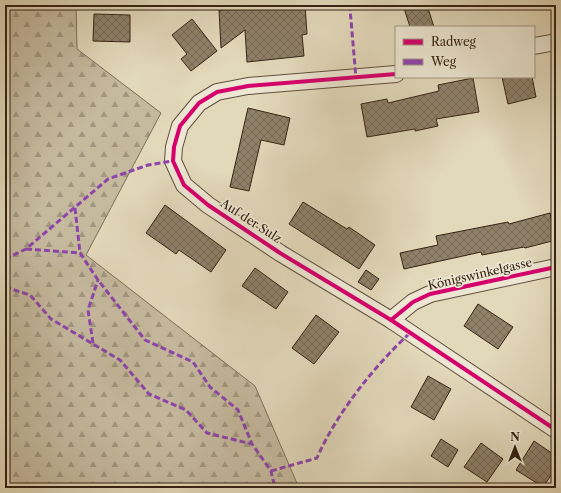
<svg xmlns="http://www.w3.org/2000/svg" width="561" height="493" viewBox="0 0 561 493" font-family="'Libre Caslon Text',serif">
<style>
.forest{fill:url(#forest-firs);stroke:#7e6e59}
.building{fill:url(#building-cross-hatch);stroke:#362314}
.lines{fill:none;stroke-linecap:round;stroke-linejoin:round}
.minor-casing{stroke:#61503e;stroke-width:18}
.minor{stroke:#ece6d2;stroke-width:16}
.quiet{stroke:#8e44ad;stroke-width:3;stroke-dasharray:6 3;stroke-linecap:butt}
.cycleway-casing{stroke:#ece6d2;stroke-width:6}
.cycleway{stroke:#d6006c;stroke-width:4}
.labels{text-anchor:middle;stroke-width:3.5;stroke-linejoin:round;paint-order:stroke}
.street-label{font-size:12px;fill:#362314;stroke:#ece6d2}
</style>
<defs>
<pattern id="forest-firs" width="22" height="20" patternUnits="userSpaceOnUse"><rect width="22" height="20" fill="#c5b99e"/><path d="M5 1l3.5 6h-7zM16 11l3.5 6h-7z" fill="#a19680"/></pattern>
<pattern id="building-cross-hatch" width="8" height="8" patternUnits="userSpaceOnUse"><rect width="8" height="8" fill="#8f816a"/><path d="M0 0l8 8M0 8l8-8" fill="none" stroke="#766956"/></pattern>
</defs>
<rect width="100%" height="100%" fill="#e2d8ba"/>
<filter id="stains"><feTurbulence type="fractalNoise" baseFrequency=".005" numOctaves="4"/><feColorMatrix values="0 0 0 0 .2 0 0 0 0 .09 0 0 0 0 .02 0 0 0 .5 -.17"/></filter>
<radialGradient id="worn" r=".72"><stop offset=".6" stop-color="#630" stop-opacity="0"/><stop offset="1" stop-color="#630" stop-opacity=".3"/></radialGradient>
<polygon class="forest" points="5,5 76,5 77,49 161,113 86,255 255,386 299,488 5,488"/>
<g class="building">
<polygon points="272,5 305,5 307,34 302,35 304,56 247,62 245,30 221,48 219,10 272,7"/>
<polygon points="403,5 427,5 434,27 410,27"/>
<polygon points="94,14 130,15 130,42 93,41"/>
<polygon points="192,19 217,51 191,71 181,59 187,54 172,35"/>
<polygon points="502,77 532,77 536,97 508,104"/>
<polygon points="473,78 479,112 436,119 438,126 415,131 415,129 367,137 361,104 387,99 388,103 439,91 438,85"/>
<polygon points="248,108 290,118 284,145 261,140 249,191 230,187"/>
<polygon points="303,202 347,229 349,227 375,245 359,269 289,224"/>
<polygon points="165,205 226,250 211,272 179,250 176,254 146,233"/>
<polygon points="550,213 556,240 525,248 524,247 482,255 481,252 404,269 400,253 438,245 436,236 508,222 509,224"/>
<polygon points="255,268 288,292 276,309 242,286"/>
<polygon points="366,270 379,279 371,290 358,282"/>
<polygon points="478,304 513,327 498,349 464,326"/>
<polygon points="316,315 339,332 314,364 292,348"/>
<polygon points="428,376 451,389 434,420 411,407"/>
<polygon points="441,439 458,450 448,467 431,456"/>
<polygon points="534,441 556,456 556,468 543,487 516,470"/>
<polygon points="481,443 503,459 487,482 464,467"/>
</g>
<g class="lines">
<defs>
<g id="minor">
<polyline points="534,46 556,42"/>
<polyline points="396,74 248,86 217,92 199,103 180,126 174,147 173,161 184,185 208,205 280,253 391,320 556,430"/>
<polyline points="391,320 413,302 430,294 556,267"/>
</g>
</defs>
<use href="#minor" class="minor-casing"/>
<use href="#minor" class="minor"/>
<g class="quiet">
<polyline points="348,5 350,9 356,78"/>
<polyline points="75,208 80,253"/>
<polyline points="26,249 80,253 98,280 145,340 193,362 210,387 238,410 252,444 271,471 275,488"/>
<polyline points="5,259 26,249 108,179 148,165 173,161"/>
<polyline points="5,287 30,295 51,319 120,360 149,394 186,410 207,433 252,444"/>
<polyline points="93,343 88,310 98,280"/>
<path d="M271 471 317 458C336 414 375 365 410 333"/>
</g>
<defs>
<g id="cycleway">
<polyline points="396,74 248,86 217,92 199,103 180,126 174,147 173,161 184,185 208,205 280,253 391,320 556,430"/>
<polyline points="391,320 413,302 430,294 556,267"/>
</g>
</defs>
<use href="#cycleway" class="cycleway-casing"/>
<use href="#cycleway" class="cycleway"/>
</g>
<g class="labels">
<g class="street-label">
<text transform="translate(251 221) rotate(33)" y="4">Auf der Sulz</text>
<text transform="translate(480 274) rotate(-13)" y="4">Königswinkelgasse</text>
</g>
</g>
<rect width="561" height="493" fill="none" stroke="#e2d8ba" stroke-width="20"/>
<rect x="6" y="6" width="549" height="481" fill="none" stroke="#362314" stroke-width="2"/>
<rect x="10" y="10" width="541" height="473" fill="none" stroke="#362314"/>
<rect x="395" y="26" width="140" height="52" fill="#ece6d2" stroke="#a39886"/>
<rect x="403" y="39" width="20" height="6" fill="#d6006c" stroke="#a39886"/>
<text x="431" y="46" font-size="12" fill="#362314">Radweg</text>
<rect x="403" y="59" width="20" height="6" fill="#8e44ad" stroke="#a39886"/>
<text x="431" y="66" font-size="12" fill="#362314">Weg</text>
<g transform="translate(515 447)" stroke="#ece6d2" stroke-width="3" paint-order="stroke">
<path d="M0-3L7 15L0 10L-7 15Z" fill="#362314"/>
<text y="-6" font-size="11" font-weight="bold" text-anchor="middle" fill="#362314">N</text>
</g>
<rect width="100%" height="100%" filter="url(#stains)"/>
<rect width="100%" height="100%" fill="url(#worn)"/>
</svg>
